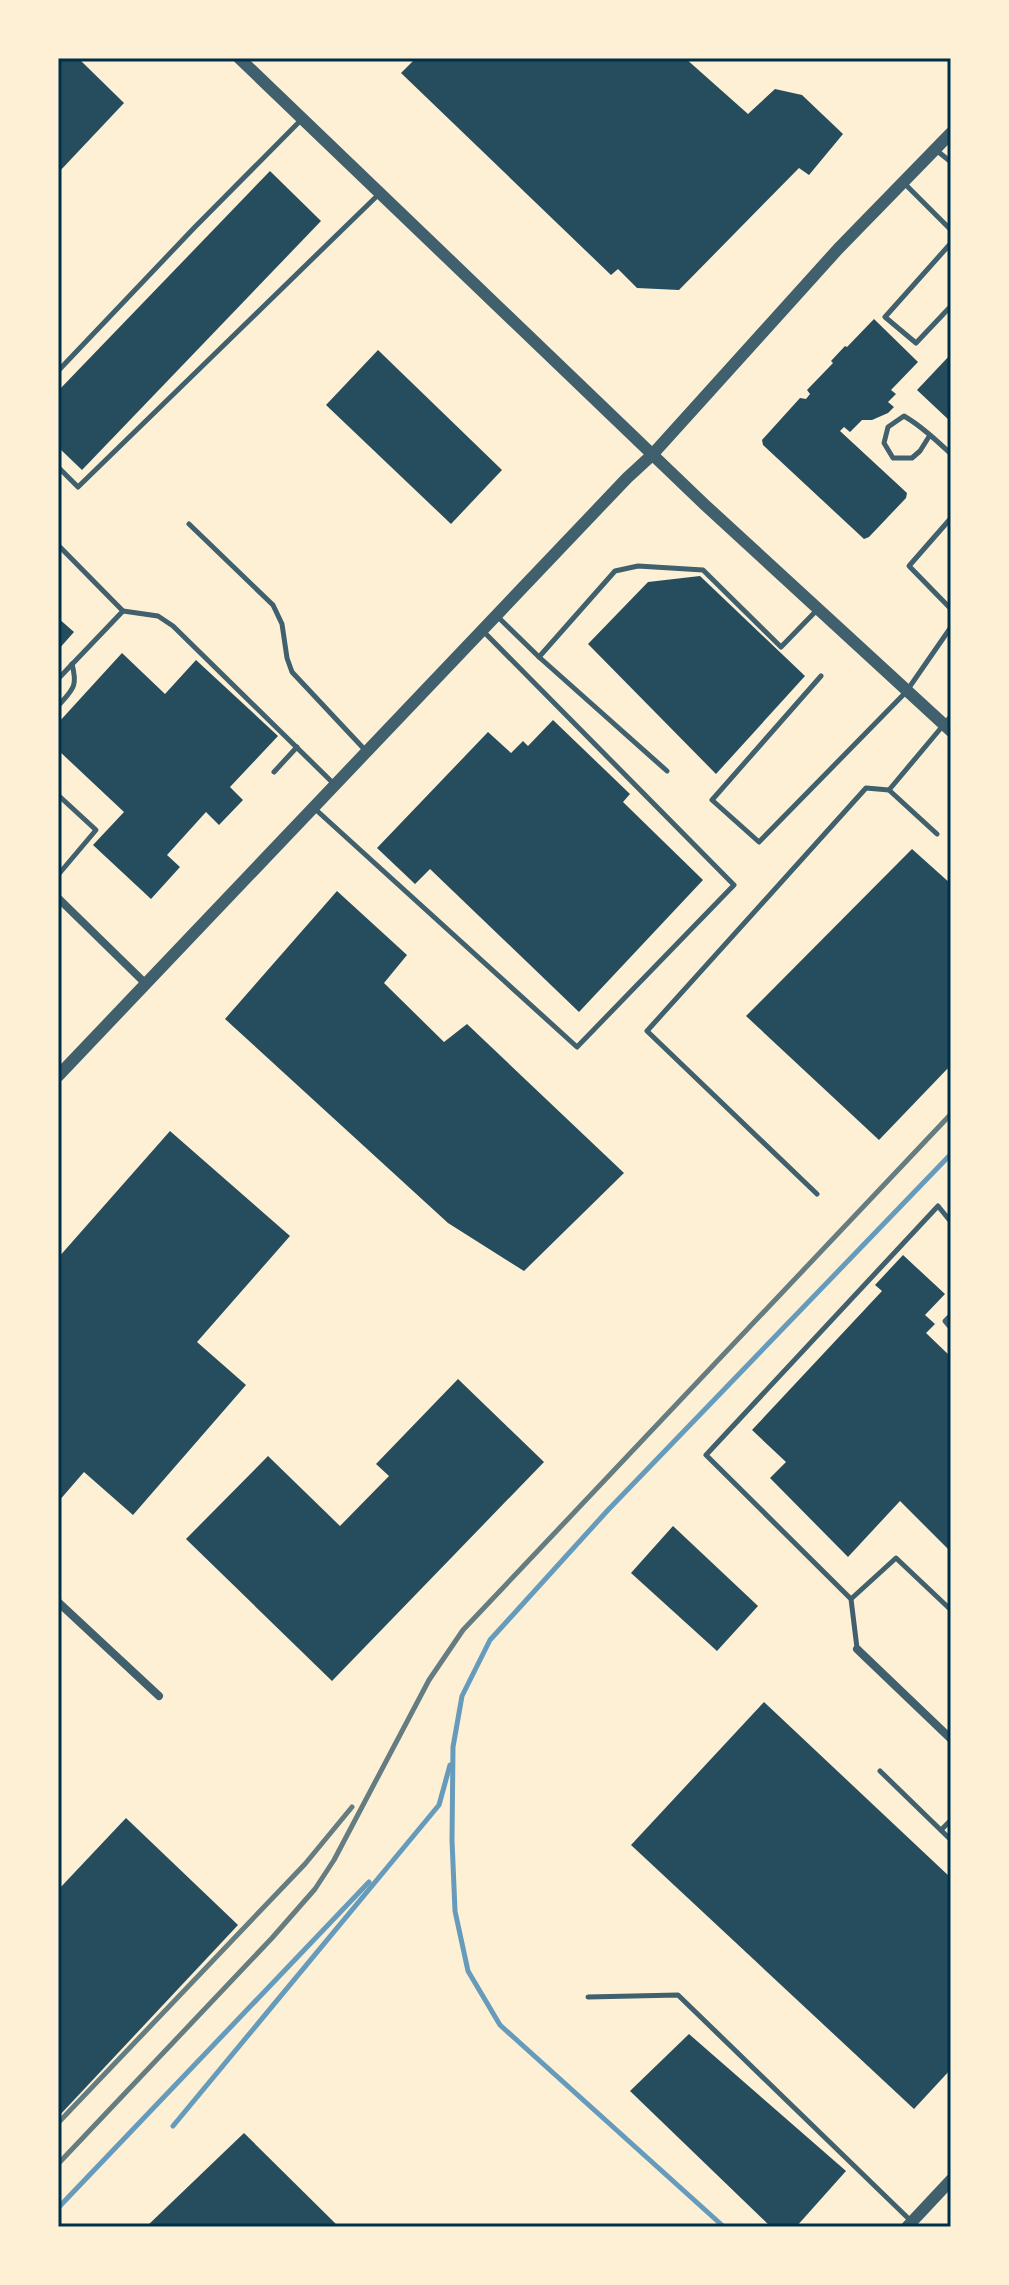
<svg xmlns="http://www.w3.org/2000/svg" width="1009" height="2285" viewBox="0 0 1009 2285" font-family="'IBM Plex Serif',serif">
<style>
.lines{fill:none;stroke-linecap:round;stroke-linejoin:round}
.stream{stroke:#669bbc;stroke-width:5}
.building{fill:#264d5e}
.service{stroke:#3f606c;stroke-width:5}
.minor{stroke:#3f606c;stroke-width:8}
.tertiary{stroke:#3f606c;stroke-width:12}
.rail{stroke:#657d81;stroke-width:5}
.neatline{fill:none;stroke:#003049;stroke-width:3}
</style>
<rect width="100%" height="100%" fill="#fdf0d5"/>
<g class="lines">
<g class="stream">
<polyline points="173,2126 439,1805 450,1765"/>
<polyline points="58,2208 369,1882"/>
<polyline points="724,2227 500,2025 468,1971 455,1911 452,1840 453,1747 462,1696 490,1640 608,1510 951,1154"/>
</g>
</g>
<g class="building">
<polygon points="58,58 78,58 124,103 58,173"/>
<polygon points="416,58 685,58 748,114 775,89 802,95 843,134 809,175 799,168 679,290 637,288 618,269 611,275 401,73"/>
<polygon points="270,171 321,221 82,470 58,447 58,391"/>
<polygon points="874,319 918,362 891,390 896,394 888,402 894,407 888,413 872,420 862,420 850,432 844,427 840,431 907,493 906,498 869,537 864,539 763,445 762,440 800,398 806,399 810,394 807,390 833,363 831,361 845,346 847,347"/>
<polygon points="378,350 502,470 451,524 326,405"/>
<polygon points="951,354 951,422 917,390"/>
<polygon points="700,576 805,676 716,774 588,644 648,582"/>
<polygon points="58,618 74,632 58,650"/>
<polygon points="122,653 165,694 196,660 278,736 230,787 243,800 219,825 206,812 167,855 180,867 151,899 93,845 124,812 58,750 58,723"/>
<polygon points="553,720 630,794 623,802 703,880 579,1012 430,869 415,884 377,848 488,732 511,753 523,741 528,746"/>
<polygon points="912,849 951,884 951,1065 879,1140 746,1016"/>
<polygon points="337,891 407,955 384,983 444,1042 467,1024 624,1173 524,1271 448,1223 225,1019"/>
<polygon points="170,1131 290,1236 197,1342 246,1385 133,1515 84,1472 58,1502 58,1258"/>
<polygon points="903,1255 945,1294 925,1315 935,1324 926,1333 951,1357 951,1552 900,1501 848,1557 770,1478 786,1462 752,1430 882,1291 875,1285"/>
<polygon points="458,1379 544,1462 332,1681 186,1539 268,1456 340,1526 389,1476 376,1464"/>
<polygon points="673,1526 758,1606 717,1651 631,1573"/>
<polygon points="764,1702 951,1878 951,2069 914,2109 631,1845"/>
<polygon points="126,1818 238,1925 58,2117 58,1890"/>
<polygon points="689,2034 846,2171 796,2227 771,2227 630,2091"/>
<polygon points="244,2133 339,2227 146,2227"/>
</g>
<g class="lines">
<g class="service">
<polyline points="936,150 951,162"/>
<polyline points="904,183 951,230"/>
<polyline points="951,243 885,317 916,343 951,306"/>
<polyline points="58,371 194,228 302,119"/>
<path d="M930 435 920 451 912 458H893L884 443 888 427 904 416C921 426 936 440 951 454"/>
<polyline points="58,467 78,487 379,194"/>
<polyline points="951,518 909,566 951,609"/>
<polyline points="189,524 273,605 282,624 287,658 292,672 366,751"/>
<polyline points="58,545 123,611 58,679"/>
<polyline points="123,611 158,616 173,626 334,784"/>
<polyline points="497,616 539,657"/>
<polyline points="821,676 712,800 759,842 906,692 951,627"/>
<path d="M58 706C73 689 78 687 72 664"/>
<polyline points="667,771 539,657 615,571 638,566 703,570 781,647 817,610"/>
<polyline points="274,772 297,747"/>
<polyline points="58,795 96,830 58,875"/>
<polyline points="314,808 577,1047 734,885 483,631"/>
<polyline points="937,834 889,790 951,716"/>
<polyline points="817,1194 647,1031 866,788 889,790"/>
<polyline points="951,1315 945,1321 951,1328"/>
<polyline points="851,1599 896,1558 951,1610"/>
<polyline points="857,1648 851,1599 706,1455 938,1206 951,1222"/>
<polyline points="880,1771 951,1840"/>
<polyline points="941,1830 951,1820"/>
<polyline points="588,1997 678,1995 911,2221"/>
</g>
<g class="minor">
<polyline points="58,898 146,984"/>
<polyline points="58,1602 159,1696"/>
<polyline points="857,1649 951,1739"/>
</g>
<g class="tertiary">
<polyline points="239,58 705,505 951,731"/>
<polyline points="58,1076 627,478 652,455 838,249 951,133"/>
<polyline points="907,2227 951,2180"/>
</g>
<g class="rail">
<polyline points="58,2123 305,1864 352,1807"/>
<polyline points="58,2164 272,1938 315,1889 334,1860 429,1680 463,1630 951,1114"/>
</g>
</g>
<rect width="1009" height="2285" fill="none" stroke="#fdf0d5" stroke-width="120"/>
<rect x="60" y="60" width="889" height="2165" class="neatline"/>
</svg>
